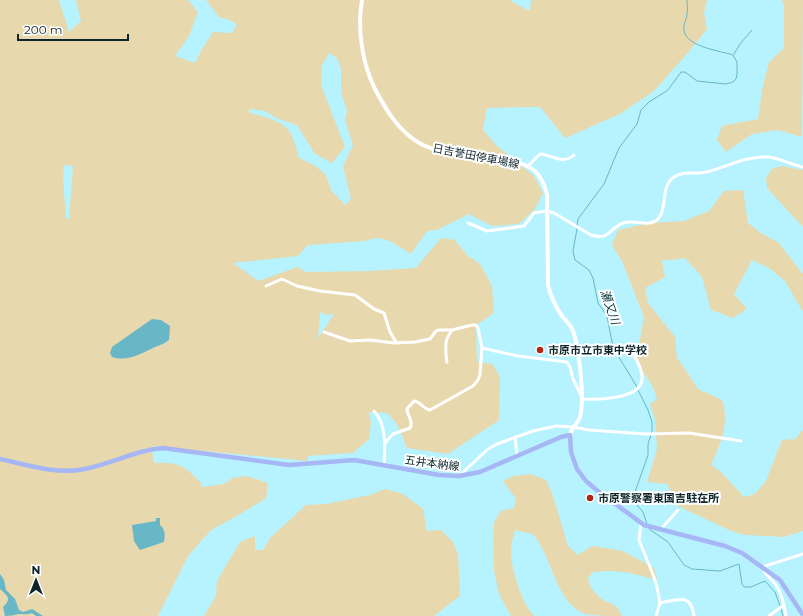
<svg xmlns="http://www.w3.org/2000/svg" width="803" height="616" viewBox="0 0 803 616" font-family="Montserrat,'Noto Sans JP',sans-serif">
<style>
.green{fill:#e7d8ae;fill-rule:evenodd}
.water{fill:#67b7c6}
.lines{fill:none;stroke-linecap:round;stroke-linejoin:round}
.stream{stroke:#67b7c6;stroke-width:1}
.minor{stroke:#fff;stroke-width:3}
.secondary{stroke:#fff;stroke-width:4}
.primary{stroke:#a7b6f4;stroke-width:4.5}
.poi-dot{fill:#b22511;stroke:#fff;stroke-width:1.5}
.labels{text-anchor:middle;stroke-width:4;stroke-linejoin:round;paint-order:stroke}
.street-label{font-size:11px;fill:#0d252a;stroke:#fff}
.poi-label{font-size:11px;font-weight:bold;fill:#0d252a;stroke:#fff;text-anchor:start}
.water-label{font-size:12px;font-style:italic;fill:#123940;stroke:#fff}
</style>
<rect width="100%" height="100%" fill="#b7f3fe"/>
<g class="green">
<path d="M0 0H59L69 32 81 21 76 0H188L198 12 189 36 175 56 195 63 201 51 213 32 232 33 237 25 230 20 219 17 206 0H510L514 3 530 11 531 0H707L704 13 707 29 692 48 654 91 620 114 565 138 540 107 487 108 483 130 497 146 534 176 543 193 535 209 519 224 492 226 469 214 437 230 427 231 411 254C394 244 384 233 365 241L308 245 298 256 233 263 258 281 298 267 306 272 369 271 416 268 441 238 455 240 467 255 480 264 492 286 494 313 475 326C478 338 475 350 478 362L492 364 500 377 499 420 448 454 407 448 397 424 387 413 369 412 371 424 369 439 353 453 308 456V461L151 446 154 463C179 461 186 467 202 484V487L224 484 232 478 247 476 268 483 266 498 237 516 211 530 188 556 158 616H0ZM329 53 337 58 341 69V91L347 111 345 120 353 145 343 166 351 199 345 205 331 190 326 175 314 165 299 158C297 151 295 143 292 136 285 120 263 117 248 112L250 109 265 111 276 118 297 125 315 154 332 163 345 147 321 85 322 65ZM64 165 73 166 69 219 66 218 63 179ZM320 312 325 315 334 314 318 338Z"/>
<polygon points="782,0 803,0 802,137 778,130 752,134 726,152 717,140 722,126 758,119 762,90 769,62 784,48 784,6"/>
<polygon points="782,166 803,170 803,227 767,188 766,178 772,169"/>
<path d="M743 190 748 223 761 233 779 243 803 274V312L785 281 769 268 752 260 734 294 747 309 733 318 711 310 702 277 685 258 672 260H662L665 277 645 288 648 303 675 337 677 358 685 369 698 389 722 400C730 423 721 443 711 465L720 471 744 497 755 494 766 481 782 440 795 439 803 430V531L784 537 745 535 731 531 678 506 667 484 647 482 657 449 655 419 650 404 657 399 653 387 636 360 644 317 622 261 612 245 618 230 649 223 684 221 709 211 724 191Z"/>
<path d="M531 474 546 480 553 496 568 546 578 555 592 546 623 551 654 568 657 579C649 579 645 576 638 575 623 571 608 570 593 572L588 578 591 588 600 598 617 607 622 616C611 616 596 616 585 614 559 603 554 570 542 548 540 544 537 538 533 535 529 532 520 532 515 530 514 536 511 543 511 549 510 565 522 607 535 616H511L499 594 494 571 493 538 494 522 501 511 514 508 516 499 503 481 513 476Z"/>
<polygon points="385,489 403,494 423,509 427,531 441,530 453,542 458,554 460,596 434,616 204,616 216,596 217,581 240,542 255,536 255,550 263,550 270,538 306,505 326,504 370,495"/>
</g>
<g class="water">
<path d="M152 319 161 320 170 326 169 340C164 344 160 345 155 347 141 354 127 362 112 357L110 353 112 347Z"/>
<path d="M156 518H160V525C166 530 165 536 164 542L140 550 134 541 132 525 156 521Z"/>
<path d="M0 574 4 580 6 590 15 599 19 610 23 612 32 609 43 616H36L32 613C27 615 24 614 19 614 14 615 10 616 5 616L3 607C12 599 8 596 0 589Z"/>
</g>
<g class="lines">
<g class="stream">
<polyline points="734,54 740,44 752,30"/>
<path d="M577 226 578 219 604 184 619 148 637 124 641 110 649 102 668 90 681 72H685L697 81 726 84 733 82 736 79 737 74V62L733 55C721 51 687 47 684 31 683 24 687 19 687 13 688 9 687 4 687 0"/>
<polyline points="577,229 573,251 575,260 589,270 593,278 598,303 607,316 612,342 617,354 637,387"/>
<polyline points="638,390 648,410 652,422 652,432 648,444 648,455 635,492 637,505 643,512 647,524"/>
<polyline points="649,529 668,542 684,565 692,569 720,571 739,564 742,584 744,587 751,587 765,581 775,592 780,606"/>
<polyline points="781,609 783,616"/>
</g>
<g class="minor">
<path d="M528 166 540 154C552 155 563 165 574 155"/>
<path d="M468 223 487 231 524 226 534 213 547 211 554 213 591 235C610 241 609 228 623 223 634 219 650 228 658 219 668 209 660 186 674 177 684 170 695 175 706 172 727 167 745 156 768 157 780 158 791 165 803 167"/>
<polyline points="266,286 282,279 297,286 320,291 355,295 374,309 384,313 390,332 396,342"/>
<path d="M324 332 350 341 370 340 394 343 415 342 430 339 436 331 439 330H452L472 325H476L478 328 482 348 480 375 478 380 473 386 430 410C423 409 420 401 414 401L407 409C407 416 414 421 410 428L393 434 385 443"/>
<path d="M482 348 518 356 567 362 570 367 573 379 583 399C597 400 640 399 642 380 643 372 637 360 633 353"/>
<path d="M447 362C446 359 445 342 447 339 448 336 450 333 452 330"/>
<path d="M374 411C387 425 385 447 384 465"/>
<polyline points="515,437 517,455"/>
<polyline points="459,476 488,449 497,444 533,431 556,426 573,427 589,430 645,434 689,433 741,441"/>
<polyline points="641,523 639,540 654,577 657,587 660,603 656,616"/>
<polyline points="661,529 678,510"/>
<path d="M660 603C677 600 691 592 694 616"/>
<polyline points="769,616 784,605"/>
<path d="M786 616C784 605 782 594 776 585 772 579 764 574 762 567L803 554"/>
</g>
<path class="secondary" d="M362 0C357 28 362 63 375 89 386 110 399 132 421 144 440 154 470 156 492 159 507 161 523 161 535 171 542 178 545 186 547 195L548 285C551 297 555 306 562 316 566 321 571 325 573 331 579 347 585 400 580 417 578 424 572 426 570 435"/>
<path class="primary" d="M0 459C28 465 57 475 85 469 112 464 135 450 163 448L289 465 354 460 439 475 459 476 480 472 561 437 570 435 571 452 577 469 586 481 599 492 644 525 725 546 742 553 780 580 803 615"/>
</g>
<g class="poi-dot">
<circle cx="540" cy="350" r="4"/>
<circle cx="590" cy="498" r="4"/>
</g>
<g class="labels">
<g class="street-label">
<text transform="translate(476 156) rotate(11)" y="4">日吉誉田停車場線</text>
<text transform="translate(432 463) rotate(7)" y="4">五井本納線</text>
</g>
<g class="poi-label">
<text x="548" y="354">市原市立市東中学校</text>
<text x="598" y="502">市原警察署東国吉駐在所</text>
</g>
<g class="water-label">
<text transform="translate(610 307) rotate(71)" y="4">瀬又川</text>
</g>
</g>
<g transform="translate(36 580)" stroke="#ffffff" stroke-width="3" paint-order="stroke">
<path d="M0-3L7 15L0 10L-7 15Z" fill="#0d252a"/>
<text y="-6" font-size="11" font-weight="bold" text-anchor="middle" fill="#0d252a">N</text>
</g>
<path d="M18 34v6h110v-6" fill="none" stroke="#0d252a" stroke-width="2"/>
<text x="24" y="34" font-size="12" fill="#0d252a" stroke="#ffffff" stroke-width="3" paint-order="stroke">200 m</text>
</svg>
